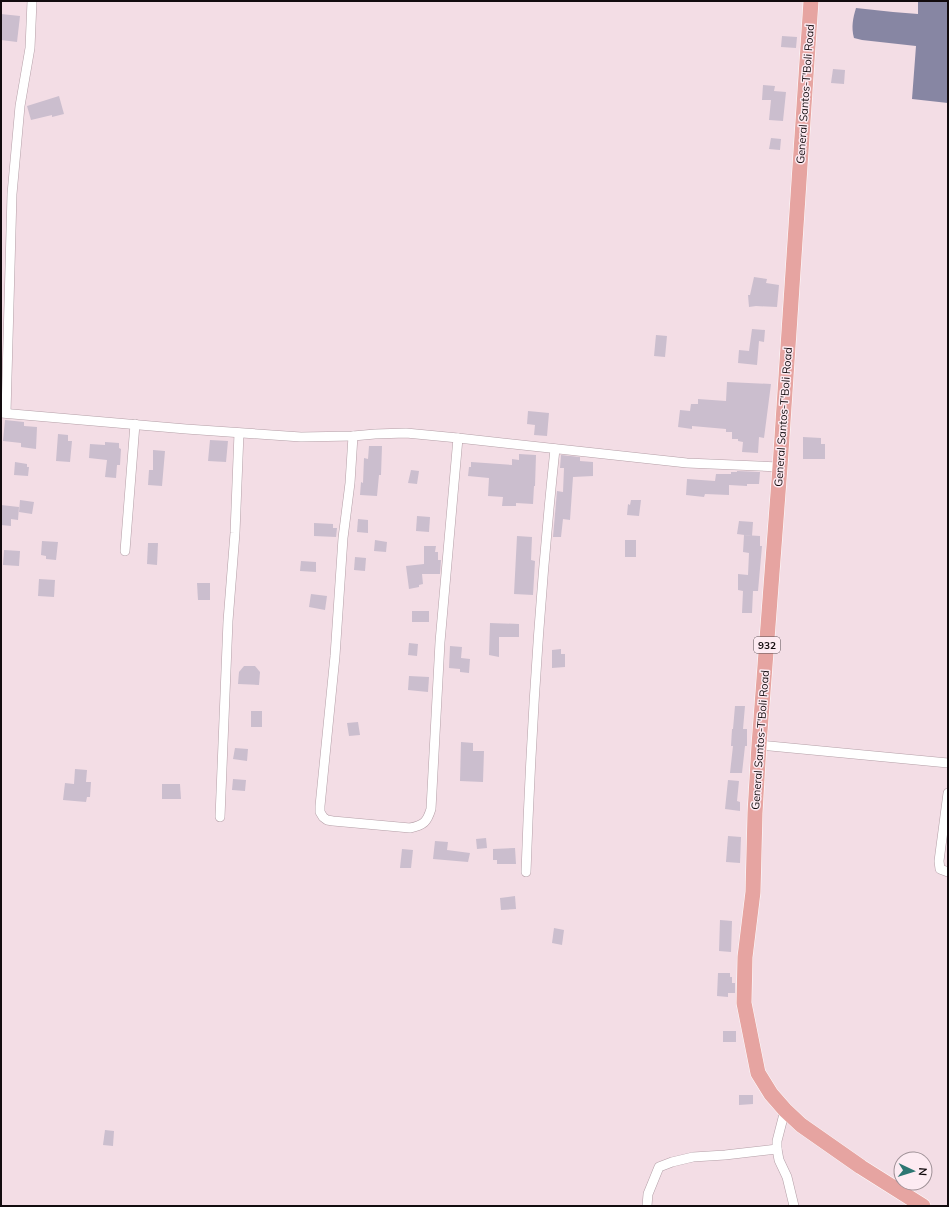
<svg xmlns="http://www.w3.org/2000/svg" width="949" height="1207" viewBox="0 0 949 1207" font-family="Mulish,sans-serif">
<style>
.water{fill:#8786a3}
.building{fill:#cbbece}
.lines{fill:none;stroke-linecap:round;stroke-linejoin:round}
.street-casing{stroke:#b49fa7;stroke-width:10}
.primary-casing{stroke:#fff;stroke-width:16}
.street{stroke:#fff;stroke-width:9}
.primary{stroke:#e6a4a1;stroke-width:15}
.labels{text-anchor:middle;stroke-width:3;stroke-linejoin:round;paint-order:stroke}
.shield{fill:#fdebf2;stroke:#584e52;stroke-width:1}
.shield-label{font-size:10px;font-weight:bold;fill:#120b0e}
.street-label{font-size:11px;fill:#120b0e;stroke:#fdebf2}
</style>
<rect width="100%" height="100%" fill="#f3dde5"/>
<path class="water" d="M918 1H948V103L912 99 916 46 862 40 854 38C851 27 853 18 856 8L893 12 918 14Z"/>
<g class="building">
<polygon points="1,14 20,16 17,42 1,40"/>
<polygon points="782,36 797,37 796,48 781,47"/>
<polygon points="833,69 845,70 844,84 831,83"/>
<polygon points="763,85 775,86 774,91 786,92 783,121 769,120 771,100 762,100"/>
<polygon points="59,96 64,114 52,117 52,115 31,120 27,106"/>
<polygon points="771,138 781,139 780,150 769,149"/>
<polygon points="754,277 767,279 766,283 779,285 777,307 756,306 749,307 748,295 750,295"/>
<polygon points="752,329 765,330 764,342 759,341 757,365 738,363 739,350 749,351"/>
<polygon points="656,335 667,336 665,357 654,356"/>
<polygon points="727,382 771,384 764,438 759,437 758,453 742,452 743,442 738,441 738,439 732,439 732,432 726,432 726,429 692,426 692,429 678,427 680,410 690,411 691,404 698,404 698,399 726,401"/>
<polygon points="528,411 549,413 547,436 534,435 535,425 527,424"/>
<polygon points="5,420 24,422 24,426 37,427 36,449 21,447 21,443 3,441"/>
<polygon points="58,434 68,435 68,441 72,441 70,462 56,461"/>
<polygon points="803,437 821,438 821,444 825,444 825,459 803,459"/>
<polygon points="210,440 228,441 226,462 208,461"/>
<polygon points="105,442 119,443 119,448 121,449 120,465 117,465 116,478 105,477 107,460 89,458 90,444 105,445"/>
<polygon points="369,446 382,446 381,475 379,475 377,496 360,495 361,482 363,483 364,458 368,459"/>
<polygon points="153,450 165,451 162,486 148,485 149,470 153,470"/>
<polygon points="519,454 536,455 535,486 534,486 533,504 516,503 516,506 502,506 503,497 488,496 489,478 468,476 469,467 471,467 471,462 512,465 512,459 519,460"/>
<polygon points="561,455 580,457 580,461 593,462 593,476 573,477 570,520 563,519 561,537 553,537 557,491 563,492 564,468 560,468"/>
<polygon points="15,462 27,464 27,467 29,467 28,476 14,475"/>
<polygon points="411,470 419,471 417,484 408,483"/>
<polygon points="737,471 760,472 759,484 747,484 747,486 729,485 729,495 705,494 704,497 686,495 687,479 715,481 716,474 731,474 731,472 737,472"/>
<polygon points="20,500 34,502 32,514 19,512"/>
<polygon points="631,500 641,500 639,516 627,515 628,504 630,505"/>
<polygon points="1,505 19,507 18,520 11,519 11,526 1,525"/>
<polygon points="417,516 430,517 429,532 416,531"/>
<polygon points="358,519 368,520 368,533 357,532"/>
<polygon points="739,521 753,522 752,536 737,534"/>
<polygon points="314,523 333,524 333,528 337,528 336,537 314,536"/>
<polygon points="744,535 760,536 760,546 762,546 758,591 753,591 752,613 742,613 743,591 738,590 738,574 748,575 749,553 743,552"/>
<polygon points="517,536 532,537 531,560 535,561 533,595 514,594"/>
<polygon points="375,540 387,542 386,552 374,551"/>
<rect x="625" y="540" width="11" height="17"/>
<polygon points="42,541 58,542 56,560 46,559 46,556 41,555"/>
<polygon points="148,543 158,543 157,565 147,564"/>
<polygon points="424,546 436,546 435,552 438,552 438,560 441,560 440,574 422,574 423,584 419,585 419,587 409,589 406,566 424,564"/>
<polygon points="4,550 20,551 19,566 3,565"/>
<polygon points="355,557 366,558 365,571 354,570"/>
<polygon points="301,561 316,562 316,572 300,571"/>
<polygon points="39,579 55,580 54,597 38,596"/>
<polygon points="197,583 210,583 210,600 198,600"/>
<polygon points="311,594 327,596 325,610 309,607"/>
<rect x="412" y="611" width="17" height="11"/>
<polygon points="490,623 519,624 519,637 499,637 499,657 489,655"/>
<polygon points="409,643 418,644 417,656 408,655"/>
<polygon points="450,646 462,647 461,658 470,659 469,673 460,672 460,669 449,668"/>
<polygon points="561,649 561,654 565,654 565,667 552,668 552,650"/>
<polygon points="244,666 255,666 260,672 259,685 238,684 239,672"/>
<polygon points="409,676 429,677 428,692 408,690"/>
<polygon points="735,706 745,706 743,729 747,729 747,746 745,746 742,773 730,773 733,746 731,746 732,729 733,729"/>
<rect x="251" y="711" width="11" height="16"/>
<polygon points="358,722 360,735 349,736 347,723"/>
<polygon points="461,742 473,743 473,751 484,751 483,782 460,781"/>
<polygon points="235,748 248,749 247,761 233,759"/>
<polygon points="75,769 87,770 86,782 91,782 90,797 87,797 86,802 63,800 65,783 74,784"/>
<polygon points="233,779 246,780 245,791 232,790"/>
<polygon points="728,780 739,781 737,801 740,802 740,811 725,809"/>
<polygon points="162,784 180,784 181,799 162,799"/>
<polygon points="728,836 741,837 740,863 726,862"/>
<polygon points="486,838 487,848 477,849 476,839"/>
<polygon points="435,841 448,842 447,850 470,853 468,862 433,859"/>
<polygon points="515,848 516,864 497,864 497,860 493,860 493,849"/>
<polygon points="402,849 413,850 411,868 400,868"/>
<polygon points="515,896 516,909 501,910 500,898"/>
<polygon points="720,920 732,921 731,952 719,951"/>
<polygon points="554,928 564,930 562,945 552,943"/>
<polygon points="718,973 730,973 730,977 732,977 732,983 735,983 735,993 728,993 728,997 717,996"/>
<rect x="723" y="1031" width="13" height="11"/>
<polygon points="739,1095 753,1095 753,1104 739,1105"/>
<polygon points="105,1130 114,1131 113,1146 103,1145"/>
</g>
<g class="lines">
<defs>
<g id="street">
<polyline points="1,413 186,429 301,437 353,436 375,434 406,433 458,438 687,463 780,467"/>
<polyline points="6,413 12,194 20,106 30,48 32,1"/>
<path d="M353 436 350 483 343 538 335 656 320 806V812L323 817 327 820 333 821 410 828C424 825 427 822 431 809L440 642 458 438"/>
<polyline points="125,551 135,424"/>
<polyline points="759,745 948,763"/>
<polyline points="948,793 939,861 940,869 948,872"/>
<polyline points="220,817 228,621 235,533 239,433"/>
<path d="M526 872C531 730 540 590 555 449"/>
<polyline points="785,1110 777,1141 777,1149 779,1160 787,1177 794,1206"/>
<polyline points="647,1206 648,1194 659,1167 672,1162 693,1157 725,1155 777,1149"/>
</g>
<polyline id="primary" points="811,1 780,467 759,745 755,813 753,892 745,957 744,1003 758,1073 771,1094 785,1110 801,1125 861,1167 923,1206"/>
</defs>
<use href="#street" class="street-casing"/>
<use href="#primary" class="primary-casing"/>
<use href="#street" class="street"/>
<use href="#primary" class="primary"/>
</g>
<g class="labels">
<rect class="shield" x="754" y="637" width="26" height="16" rx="3"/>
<g class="shield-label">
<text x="767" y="649">932</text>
</g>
<g class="street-label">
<text transform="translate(805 94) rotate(-86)" y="4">General Santos-T'Boli Road</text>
<text transform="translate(783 417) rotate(-86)" y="4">General Santos-T'Boli Road</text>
<text transform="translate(760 740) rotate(-86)" y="4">General Santos-T'Boli Road</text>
</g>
</g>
<rect width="949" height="1207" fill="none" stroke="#120b0e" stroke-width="4"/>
<g transform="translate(913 1171) rotate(94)"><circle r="19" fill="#fdebf2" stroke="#9f9197"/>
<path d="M0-3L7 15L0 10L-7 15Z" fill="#2d7672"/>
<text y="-6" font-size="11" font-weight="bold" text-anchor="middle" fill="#120b0e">N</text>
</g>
</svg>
